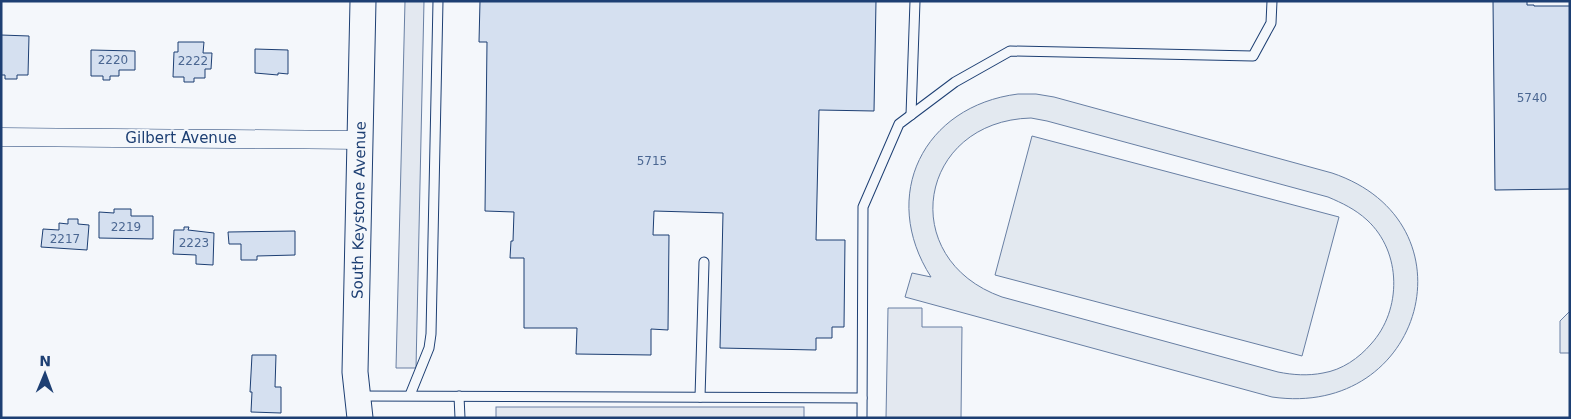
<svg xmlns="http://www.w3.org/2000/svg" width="1571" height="419" viewBox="0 0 1571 419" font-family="'DejaVu Sans',sans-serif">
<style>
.green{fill:#e3e9f0;stroke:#687fa3;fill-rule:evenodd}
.parking{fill:#e3e8f0;stroke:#687fa3}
.building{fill:#d5e0f0;stroke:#1d3f73}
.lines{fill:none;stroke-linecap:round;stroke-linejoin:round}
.service-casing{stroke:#1d3f73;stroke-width:11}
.minor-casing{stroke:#1d3f73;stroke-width:19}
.secondary-casing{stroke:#1d3f73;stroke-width:27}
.service{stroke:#f4f7fb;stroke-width:9}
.minor{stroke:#f4f7fb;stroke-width:18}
.secondary{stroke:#f4f7fb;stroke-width:25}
.labels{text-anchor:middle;stroke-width:4;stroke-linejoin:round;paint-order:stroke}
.number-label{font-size:12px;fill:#4b6792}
.street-label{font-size:15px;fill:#1d3f73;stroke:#f4f7fb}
</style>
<rect width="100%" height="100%" fill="#f4f7fb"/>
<g class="green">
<path d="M1018 94H1036L1054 97 1332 173C1478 222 1424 419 1272 397L905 297 912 273 931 277C879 196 923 106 1018 94ZM1031 118 1047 121 1328 197C1342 203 1355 209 1367 220 1402 252 1402 310 1371 344 1359 358 1342 370 1323 373 1308 376 1293 375 1278 372L1002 297C895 259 918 121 1031 118Z"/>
<polygon points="1032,136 1339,217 1302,356 995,275"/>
<polygon points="1570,311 1570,353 1560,353 1560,321"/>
</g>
<g class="parking">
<polygon points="405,1 424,1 416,368 396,368"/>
<polygon points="888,308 922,308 922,327 962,327 961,418 886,418"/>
<rect x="496" y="407" width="308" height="11"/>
</g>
<g class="building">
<polygon points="480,1 876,1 874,111 819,110 816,240 845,240 844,327 832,327 832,338 816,338 816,350 720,348 723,213 654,211 653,235 669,235 668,330 651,329 651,355 576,354 577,328 524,328 524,258 510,258 511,241 513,241 514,212 485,211 487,42 479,42"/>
<polygon points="1493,1 1527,1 1527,5 1534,5 1534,6 1570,6 1570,189 1495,190"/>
<polygon points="1,35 29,36 28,75 17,75 17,79 5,79 5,75 1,75"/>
<polygon points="178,42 204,42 203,53 212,53 211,69 205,69 205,78 194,78 194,82 184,82 184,77 173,77 174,52 178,52"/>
<polygon points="255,49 288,50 288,74 278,73 278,75 255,73"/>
<polygon points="91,50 135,51 135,70 119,70 119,76 110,76 110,80 103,80 103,76 91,76"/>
<polygon points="114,209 131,209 131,216 153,216 153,239 99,238 99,212 114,213"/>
<polygon points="68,219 78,219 78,224 89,225 87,250 41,247 43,229 59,230 59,223 68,224"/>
<polygon points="184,227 189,227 188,230 214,233 213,265 196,264 196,255 173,254 174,230 184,230"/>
<polygon points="295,231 295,255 257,256 257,260 241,260 241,244 229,244 228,232"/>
<polygon points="252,355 276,355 275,387 281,387 281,413 251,412 252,392 250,392"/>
</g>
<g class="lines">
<defs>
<g id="service">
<polyline points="911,115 915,1"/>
<polyline points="410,395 429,348 431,334 438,1"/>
<polyline points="358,396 862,398"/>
<polyline points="459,396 460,418"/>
<polyline points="700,397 704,262"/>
<polyline points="862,418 863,207 899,124 955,82 1010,51 1253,56 1271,23 1272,1"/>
</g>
<polyline id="minor" points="1,137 360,140"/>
<polyline id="secondary" points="360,418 355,372 363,1"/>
</defs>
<use href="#service" class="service-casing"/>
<use href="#minor" class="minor-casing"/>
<use href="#secondary" class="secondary-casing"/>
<use href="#service" class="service"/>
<use href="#minor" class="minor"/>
<use href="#secondary" class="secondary"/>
</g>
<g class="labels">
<g class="number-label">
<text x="113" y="64">2220</text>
<text x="193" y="65">2222</text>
<text x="1532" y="102">5740</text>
<text x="652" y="165">5715</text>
<text x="126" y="231">2219</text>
<text x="65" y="243">2217</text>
<text x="194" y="247">2223</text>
</g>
<g class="street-label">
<text x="181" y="143">Gilbert Avenue</text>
<text transform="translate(359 210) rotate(-89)" y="5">South Keystone Avenue</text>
</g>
</g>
<rect width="1571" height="419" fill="none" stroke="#1d3f73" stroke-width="5"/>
<g transform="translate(45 374) rotate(1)" stroke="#f4f7fb" stroke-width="4" paint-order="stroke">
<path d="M0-4L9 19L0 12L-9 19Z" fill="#1d3f73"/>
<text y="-8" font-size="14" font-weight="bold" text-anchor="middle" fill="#1d3f73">N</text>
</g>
</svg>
